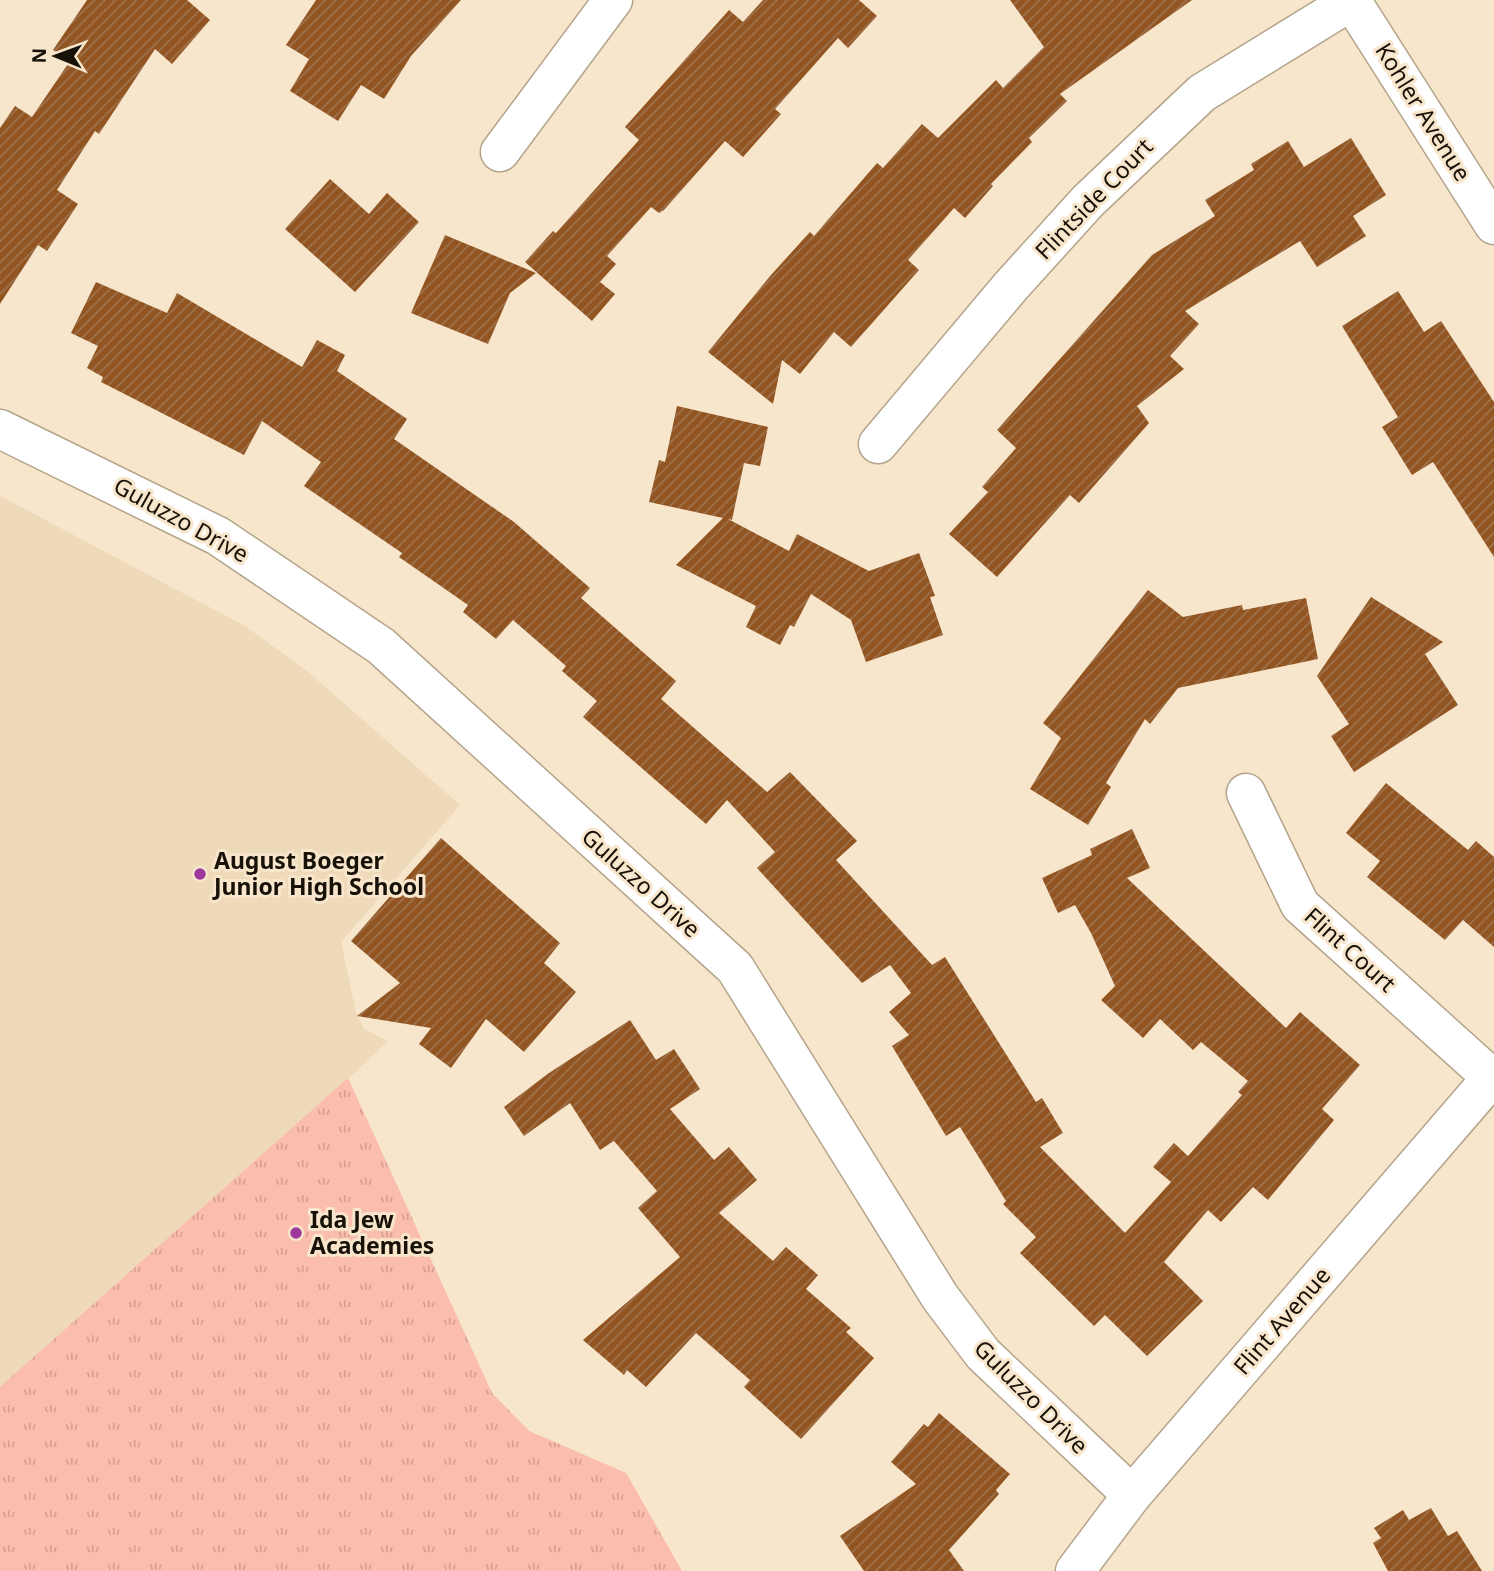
<svg xmlns="http://www.w3.org/2000/svg" width="1494" height="1571" viewBox="0 0 1494 1571" font-family="'Noto Sans',sans-serif">
<style>
.built{fill:#eed9b8}
.grass{fill:url(#grass-tufts)}
.building{fill:url(#building-hatch)}
.lines{fill:none;stroke-linecap:round;stroke-linejoin:round}
.minor-casing{stroke:#b4a48b;stroke-width:41}
.minor{stroke:#fff;stroke-width:38}
.poi-dot{fill:#9c389d;stroke:#f7e6cb;stroke-width:2.5}
.labels{text-anchor:middle;stroke-width:6;stroke-linejoin:round;paint-order:stroke}
.street-label{font-size:23px;fill:#171108;stroke:#f7e6cb}
.poi-label{font-size:23px;font-weight:bold;fill:#171108;stroke:#f7e6cb;text-anchor:start}
</style>
<defs>
<pattern id="grass-tufts" width="24" height="20" patternUnits="userSpaceOnUse" patternTransform="scale(1.75)"><rect width="24" height="20" fill="#fbbdad"/><path d="M3 7l-1-3M5 7V3M7 7l1-3M15 17l-1-3M17 17v-4M19 17l1-3" fill="none" stroke="#d6a193"/></pattern>
<pattern id="building-hatch" width="6" height="6" patternUnits="userSpaceOnUse" patternTransform="scale(1.75)"><rect width="6" height="6" fill="#925522"/><path d="M-1 1l2-2M0 6l6-6M5 7l2-2" fill="none" stroke="#9e734e"/></pattern>
</defs>
<rect width="100%" height="100%" fill="#f7e6cb"/>
<polygon class="built" points="0,496 245,626 307,671 460,805 341,942 356,1012 364,1029 388,1041 348,1079 492,1393 529,1431 626,1473 682,1571 0,1571"/>
<polygon class="grass" points="348,1078 492,1393 529,1431 626,1473 682,1571 0,1571 0,1387"/>
<g class="building">
<polygon points="87,0 187,0 210,20 172,64 155,49 99,134 95,131 57,190 78,204 47,251 38,245 0,304 0,128 15,106 32,117 70,61 53,50"/>
<polygon points="316,0 461,0 411,56 384,99 361,85 338,121 290,91 309,59 286,45"/>
<polygon points="763,0 859,0 877,16 848,48 838,38 775,109 781,114 743,157 725,141 664,210 659,213 651,207 607,256 616,264 600,282 615,294 592,321 525,262 553,231 556,233 639,140 625,127 729,10 743,22"/>
<polygon points="1010,0 1192,0 1060,94 1067,101 1029,138 1032,142 991,184 993,186 965,218 954,208 908,260 919,270 851,347 834,332 800,374 782,360 773,404 708,352 771,275 810,232 814,236 877,163 883,168 922,124 938,138 996,80 1003,88 1044,47"/>
<polygon points="1351,138 1386,195 1353,216 1366,236 1317,267 1300,241 1185,311 1199,324 1170,356 1184,369 1137,406 1149,423 1079,503 1070,495 997,577 949,534 988,492 982,487 1016,448 997,430 1152,255 1215,216 1205,200 1254,170 1251,164 1288,141 1304,167"/>
<polygon points="330,179 369,214 387,193 419,222 355,292 285,229"/>
<polygon points="445,235 536,273 510,293 488,344 411,313"/>
<polygon points="96,282 167,313 177,293 302,367 317,340 345,355 337,371 407,419 394,439 514,522 590,588 581,598 676,681 661,699 767,792 790,772 857,841 836,860 932,965 945,957 1036,1102 1042,1098 1063,1133 1040,1147 1125,1233 1171,1182 1153,1167 1174,1143 1188,1156 1242,1095 1238,1092 1248,1081 1201,1042 1193,1050 1160,1019 1143,1038 1101,1000 1115,986 1091,933 1075,905 1058,913 1042,878 1092,855 1090,849 1132,829 1150,868 1127,878 1286,1028 1300,1012 1360,1065 1322,1109 1334,1120 1268,1200 1253,1187 1221,1222 1208,1210 1164,1262 1203,1301 1147,1356 1105,1315 1094,1326 1020,1253 1036,1237 1003,1204 1006,1201 960,1127 946,1136 892,1046 909,1035 889,1012 911,993 890,965 862,983 757,868 775,852 727,800 706,824 583,717 597,701 562,671 566,666 513,620 496,639 463,612 468,605 399,557 402,553 304,486 321,462 262,421 244,455 101,382 103,377 87,368 98,346 71,333"/>
<polygon points="1398,291 1424,332 1441,321 1494,402 1494,557 1433,462 1412,475 1382,427 1398,417 1342,326"/>
<polygon points="677,406 768,427 760,466 744,463 732,520 728,519 789,551 797,534 869,571 919,553 935,596 930,597 943,635 866,662 851,620 811,594 794,627 790,625 780,645 746,627 756,606 676,565 723,518 649,502 659,460 665,462"/>
<polygon points="1148,590 1183,617 1242,605 1243,610 1306,598 1318,659 1178,688 1150,724 1145,719 1106,783 1111,787 1088,825 1030,789 1061,738 1043,723"/>
<polygon points="1371,597 1443,642 1425,654 1458,705 1354,772 1331,736 1349,724 1317,676"/>
<polygon points="1386,783 1468,850 1476,841 1494,857 1494,947 1463,920 1445,940 1367,877 1380,861 1346,833"/>
<polygon points="441,838 560,943 544,963 576,992 524,1052 486,1019 451,1068 419,1044 431,1028 357,1016 400,983 351,941"/>
<polygon points="630,1020 656,1060 674,1049 700,1089 670,1109 714,1160 729,1147 757,1180 719,1213 773,1261 786,1247 818,1275 806,1289 851,1328 846,1332 874,1358 801,1439 744,1387 750,1380 696,1333 646,1387 627,1370 624,1375 583,1340 680,1257 638,1208 657,1191 614,1141 600,1150 570,1103 524,1136 504,1107 549,1073"/>
<polygon points="939,1413 1010,1474 996,1490 999,1494 949,1550 964,1571 864,1571 840,1536 916,1484 891,1462 924,1424 928,1427"/>
<polygon points="1431,1508 1448,1536 1457,1531 1482,1571 1388,1571 1373,1543 1381,1538 1374,1528 1403,1510 1409,1520"/>
</g>
<g class="lines">
<defs>
<g id="minor">
<polyline points="1351,0 1494,225"/>
<polyline points="500,152 613,0"/>
<polyline points="0,429 218,536 381,646 735,968 940,1297 983,1354 1132,1495"/>
<polyline points="878,444 1011,286 1088,201 1202,93 1353,0"/>
<polyline points="1246,793 1300,905 1492,1078"/>
<polyline points="1075,1571 1132,1495 1494,1075"/>
</g>
</defs>
<use href="#minor" class="minor-casing"/>
<use href="#minor" class="minor"/>
</g>
<g class="poi-dot">
<circle cx="200" cy="874" r="7"/>
<circle cx="296" cy="1233" r="7"/>
</g>
<g class="labels">
<g class="street-label">
<text transform="translate(1423 112) rotate(58)" y="8">Kohler Avenue</text>
<text transform="translate(1094 199) rotate(-46)" y="8">Flintside Court</text>
<text transform="translate(181 520) rotate(29)" y="8">Guluzzo Drive</text>
<text transform="translate(641 883) rotate(42)" y="8">Guluzzo Drive</text>
<text transform="translate(1350 950) rotate(42)" y="8">Flint Court</text>
<text transform="translate(1282 1321) rotate(-49)" y="8">Flint Avenue</text>
<text transform="translate(1031 1397) rotate(45)" y="8">Guluzzo Drive</text>
</g>
<g class="poi-label">
<text x="214" y="869">August Boeger<tspan x="214" dy="26">Junior High School</tspan></text>
<text x="310" y="1228">Ida Jew<tspan x="310" dy="26">Academies</tspan></text>
</g>
</g>
<g transform="translate(56 56) rotate(271)" stroke="#f7e6cb" stroke-width="5" paint-order="stroke">
<path d="M0-5L12 26L0 18L-12 26Z" fill="#171108"/>
<text y="-10" font-size="19" font-weight="bold" text-anchor="middle" fill="#171108">N</text>
</g>
</svg>
